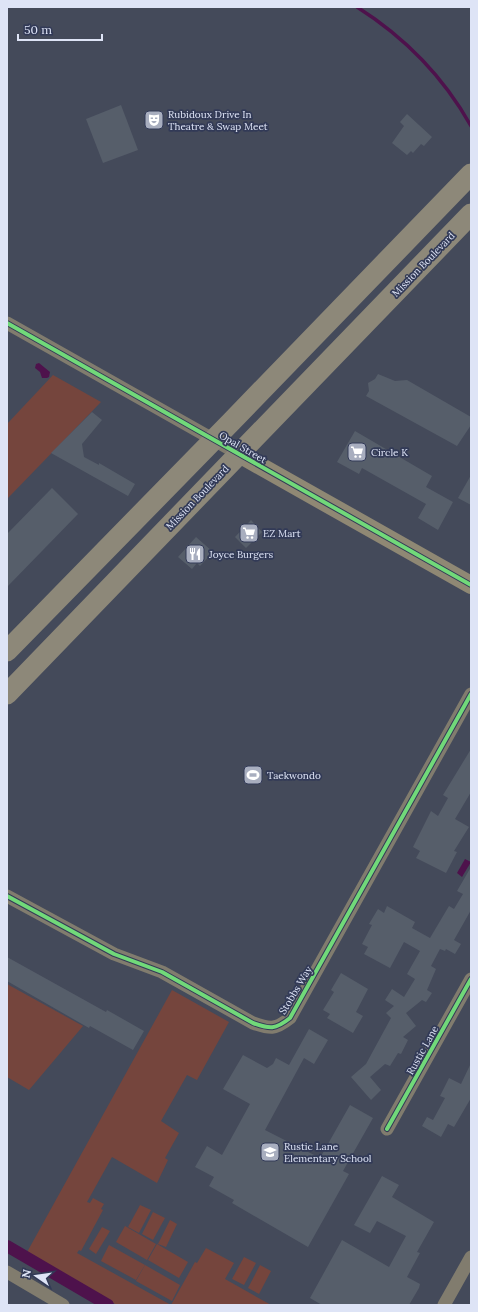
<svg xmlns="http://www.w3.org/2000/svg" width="478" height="1312" viewBox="0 0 478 1312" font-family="Lora,serif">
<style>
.green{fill:#75453d}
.water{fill:#4e124c}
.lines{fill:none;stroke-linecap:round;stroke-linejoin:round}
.stream{stroke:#4e124c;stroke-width:3.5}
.canal{stroke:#4e124c;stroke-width:12}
.building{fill:#565e6a}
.street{stroke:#817c6e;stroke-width:13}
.secondary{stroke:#8f8874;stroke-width:18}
.primary{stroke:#8d8879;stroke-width:21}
.cycleway-casing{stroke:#323a57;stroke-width:6}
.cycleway{stroke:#71d979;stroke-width:4}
.labels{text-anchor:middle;stroke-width:3.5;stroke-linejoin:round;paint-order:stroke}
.poi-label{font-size:10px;fill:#dee4f6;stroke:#323a57;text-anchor:start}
.street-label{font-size:10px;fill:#dee4f6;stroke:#323a57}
</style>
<rect width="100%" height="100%" fill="#444a5a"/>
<g class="green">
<polygon points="53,375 101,402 7,499 7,424"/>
<polygon points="7,984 83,1026 29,1090 7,1077"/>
<polygon points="172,990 229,1022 197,1080 187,1075 161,1121 179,1133 165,1158 168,1160 157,1183 112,1157 87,1202 90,1203 93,1198 104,1204 101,1209 103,1210 81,1251 79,1250 77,1253 171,1305 195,1262 197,1263 206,1248 234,1263 225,1279 271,1305 117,1305 26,1254"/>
<polygon points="140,1205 151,1210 139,1233 128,1227"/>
<polygon points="153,1212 165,1218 153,1240 142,1234"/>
<polygon points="170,1220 177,1224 166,1247 158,1244"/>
<polygon points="125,1226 156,1244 147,1260 116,1242"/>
<polygon points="102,1227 110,1231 96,1254 89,1249"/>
<polygon points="157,1244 188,1262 179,1278 148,1260"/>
<polygon points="109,1245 145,1265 136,1280 101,1261"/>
<polygon points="244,1257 256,1263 244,1285 232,1279"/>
<polygon points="145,1265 180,1285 172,1301 136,1281"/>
<polygon points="260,1265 271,1271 259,1294 248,1288"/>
</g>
<g class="water">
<polygon points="39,363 50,372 49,377 47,378 42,378 40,372 35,368 36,364"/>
<polygon points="465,859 471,862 462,877 457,873"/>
</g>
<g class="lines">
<path class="stream" d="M357 7C406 38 443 76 471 126"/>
<polyline class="canal" points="7,1246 108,1305"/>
</g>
<g class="building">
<polygon points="121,105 138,150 103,163 86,119"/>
<polygon points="407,114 432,137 424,146 421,144 413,153 411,151 407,155 392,143 404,126 400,122"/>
<polygon points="378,374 395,381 407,380 471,417 471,425 457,446 366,396 369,391 368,383 375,379"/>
<polygon points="92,412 102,420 82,444 84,457 99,465 99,463 135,484 128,496 51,453"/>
<polygon points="355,431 432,476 426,487 453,502 438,530 418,518 426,504 362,468 359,474 337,462"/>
<polygon points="471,475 471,505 458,498"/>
<polygon points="52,488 78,514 7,587 7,534"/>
<polygon points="251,520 262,532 246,548 235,537"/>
<polygon points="196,537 213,552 200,566 197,563 192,569 178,557"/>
<polygon points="471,749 471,792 455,819 469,827 454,851 457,852 446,873 416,858 420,851 413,847 431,811 438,816 448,798 443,795"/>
<polygon points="471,867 471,910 454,940 461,944 455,954 446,949 445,951 440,949 431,966 436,969 427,990 432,993 426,1002 422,1000 406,1013 416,1026 403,1037 408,1040 401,1054 398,1053 390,1066 385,1064 370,1077 381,1090 371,1100 351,1077 366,1064 391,1018 386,1013 394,1006 385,1000 392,989 404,997 415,979 407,974 420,951 404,942 390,968 364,954 368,947 362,944 372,925 369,924 378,909 384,913 387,906 415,922 412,928 430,938 449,906 454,909 463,894 457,891"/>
<polygon points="7,957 106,1012 107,1010 144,1031 133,1050 90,1026 89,1028 7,981"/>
<polygon points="341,973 368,989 356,1012 363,1016 353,1033 327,1018 330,1014 323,1010 334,992 331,990"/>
<polygon points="309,1029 328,1040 314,1064 304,1058 265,1130 320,1158 350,1105 373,1118 343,1171 349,1174 308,1247 232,1203 234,1200 209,1186 214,1177 195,1167 207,1146 222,1155 250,1104 223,1089 243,1055 267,1068 273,1064 276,1058 289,1065"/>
<polygon points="471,1063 471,1098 454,1127 448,1124 441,1137 422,1126 427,1117 433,1120 445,1098 440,1096 449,1078 461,1084"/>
<polygon points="382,1176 399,1185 392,1197 434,1222 417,1252 420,1253 407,1277 420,1284 419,1288 409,1305 322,1305 310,1298 342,1240 389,1267 406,1236 377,1221 370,1233 354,1225"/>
</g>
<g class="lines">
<g class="street">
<polyline points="7,323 239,454"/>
<path d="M7 896 114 954 162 972 253 1023C270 1029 275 1030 290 1018L471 694"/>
<polyline points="387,1129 471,979"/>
<polyline points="7,1272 63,1305"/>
<polyline points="444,1305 471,1257"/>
</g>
<polyline class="secondary" points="239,454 471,585"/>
<g class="primary">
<polyline points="7,651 232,421 471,174"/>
<polyline points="7,694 471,214"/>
</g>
<defs>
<g id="cycleway">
<polyline points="7,323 471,585"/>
<path d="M7 896 114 954 162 972 253 1023C270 1029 275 1030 290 1018L471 694"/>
<polyline points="387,1129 471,979"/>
</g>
</defs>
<use href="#cycleway" class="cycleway-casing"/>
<use href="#cycleway" class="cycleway"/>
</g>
<defs>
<symbol id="theatre-square" viewBox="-11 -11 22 22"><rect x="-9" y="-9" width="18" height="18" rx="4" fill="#a8aebf" stroke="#323a57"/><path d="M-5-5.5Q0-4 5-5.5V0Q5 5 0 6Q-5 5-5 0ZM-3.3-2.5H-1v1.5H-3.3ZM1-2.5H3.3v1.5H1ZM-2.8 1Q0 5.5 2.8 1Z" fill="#fff"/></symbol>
<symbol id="supermarket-square" viewBox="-11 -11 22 22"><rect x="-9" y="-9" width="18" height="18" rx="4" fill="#a8aebf" stroke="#323a57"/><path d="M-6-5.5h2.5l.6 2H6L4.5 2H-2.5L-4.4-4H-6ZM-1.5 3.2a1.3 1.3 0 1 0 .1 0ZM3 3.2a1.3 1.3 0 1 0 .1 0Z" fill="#fff"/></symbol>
<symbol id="restaurant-square" viewBox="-11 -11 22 22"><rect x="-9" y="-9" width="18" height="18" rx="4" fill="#a8aebf" stroke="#323a57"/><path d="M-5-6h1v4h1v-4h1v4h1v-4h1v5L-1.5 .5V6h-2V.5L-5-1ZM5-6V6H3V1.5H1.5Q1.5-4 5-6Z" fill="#fff"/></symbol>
<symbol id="stadium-square" viewBox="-11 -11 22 22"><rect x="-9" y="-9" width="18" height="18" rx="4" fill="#a8aebf" stroke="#323a57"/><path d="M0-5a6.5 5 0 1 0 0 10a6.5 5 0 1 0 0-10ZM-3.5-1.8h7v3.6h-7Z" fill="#fff"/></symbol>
<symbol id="school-square" viewBox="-11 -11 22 22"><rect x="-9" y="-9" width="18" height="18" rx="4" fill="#a8aebf" stroke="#323a57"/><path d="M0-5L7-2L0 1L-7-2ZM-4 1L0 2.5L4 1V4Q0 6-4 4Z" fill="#fff"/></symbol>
</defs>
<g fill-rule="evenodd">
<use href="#theatre-square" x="143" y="109" width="22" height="22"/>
<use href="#supermarket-square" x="346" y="441" width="22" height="22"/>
<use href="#supermarket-square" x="238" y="522" width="22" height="22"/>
<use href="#restaurant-square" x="184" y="543" width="22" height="22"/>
<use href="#stadium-square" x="242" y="764" width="22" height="22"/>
<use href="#school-square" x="259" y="1141" width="22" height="22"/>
</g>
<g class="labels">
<g class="poi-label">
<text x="168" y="118">Rubidoux Drive In<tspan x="168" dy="12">Theatre &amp; Swap Meet</tspan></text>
<text x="371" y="456">Circle K</text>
<text x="263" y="537">EZ Mart</text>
<text x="209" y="558">Joyce Burgers</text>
<text x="267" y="779">Taekwondo</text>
<text x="284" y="1150">Rustic Lane<tspan x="284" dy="12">Elementary School</tspan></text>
</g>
<g class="street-label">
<text transform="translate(423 264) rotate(-46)" y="4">Mission Boulevard</text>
<text transform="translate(243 447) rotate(30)" y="4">Opal Street</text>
<text transform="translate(197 497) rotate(-46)" y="4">Mission Boulevard</text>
<text transform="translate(295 990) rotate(-59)" y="4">Stobbs Way</text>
<text transform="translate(422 1050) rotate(-61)" y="4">Rustic Lane</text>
</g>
</g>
<rect width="478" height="1312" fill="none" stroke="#dee4f6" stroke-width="16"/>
<g transform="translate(36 1276) rotate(283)" stroke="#323a57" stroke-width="3" paint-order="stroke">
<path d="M0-3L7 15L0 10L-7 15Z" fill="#dee4f6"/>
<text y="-6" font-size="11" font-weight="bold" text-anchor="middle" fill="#dee4f6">N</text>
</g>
<path d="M18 34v6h84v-6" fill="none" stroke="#dee4f6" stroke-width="2"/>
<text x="24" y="34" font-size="12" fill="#dee4f6" stroke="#323a57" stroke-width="3" paint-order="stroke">50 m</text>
</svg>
